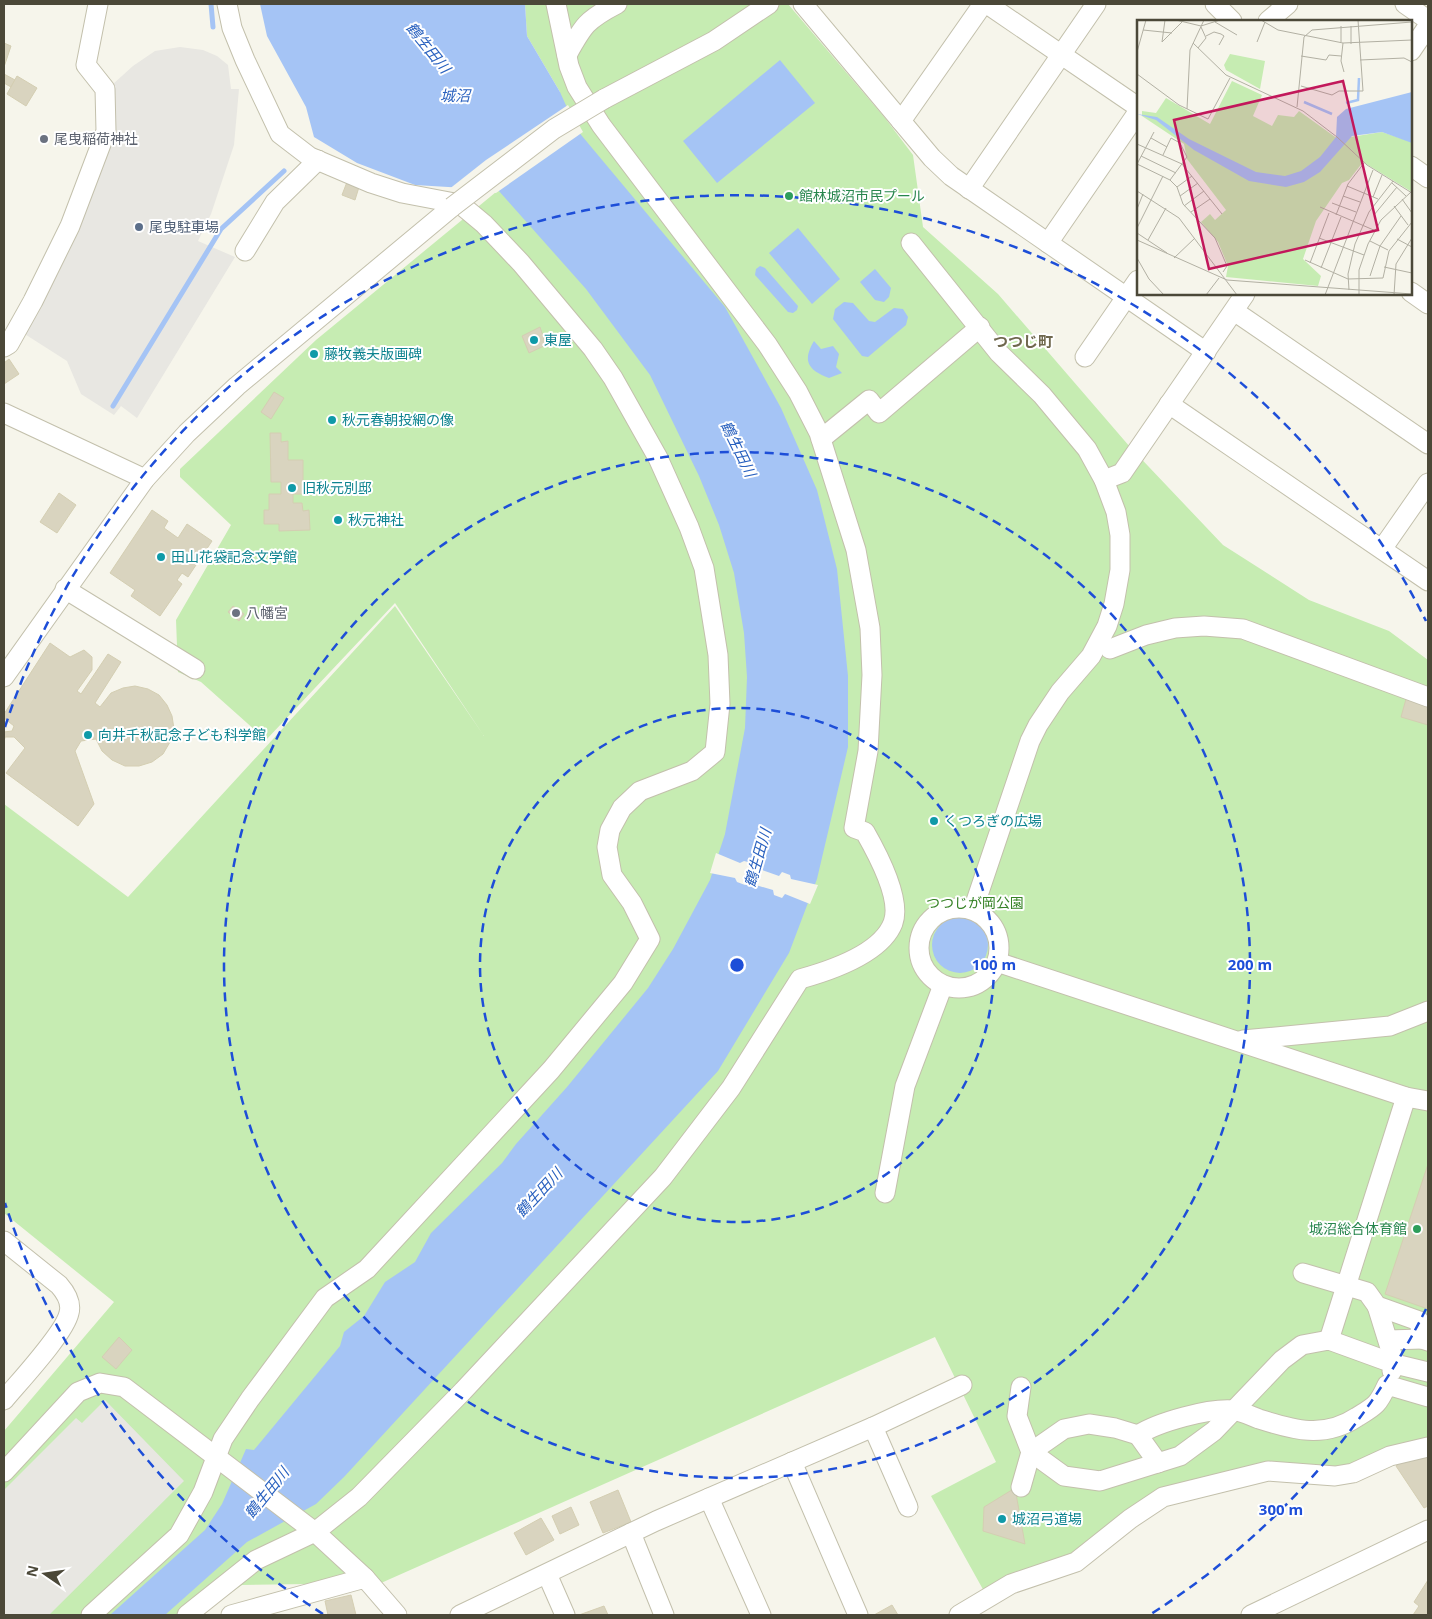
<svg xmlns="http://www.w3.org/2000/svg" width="1432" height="1619" viewBox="0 0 1432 1619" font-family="'Noto Sans','Noto Sans JP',sans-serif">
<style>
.green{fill:#c6ecb2}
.parking{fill:#e8e7e2}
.water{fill:#a5c4f5}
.pier{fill:#f6f5eb}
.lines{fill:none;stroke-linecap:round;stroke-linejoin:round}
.stream{stroke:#a5c4f5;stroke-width:5}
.building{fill:#d9d4bf;stroke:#d4ceb2}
.minor-casing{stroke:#c3c0ac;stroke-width:21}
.minor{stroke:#fff;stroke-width:19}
.minor-bridge-casing{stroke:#c3c0ac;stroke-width:21;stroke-linecap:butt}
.minor-bridge{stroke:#fff;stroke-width:19}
.ring{fill:none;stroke:#1d4ed8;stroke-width:2.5;stroke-dasharray:9 6}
.worship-dot{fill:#6b7280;stroke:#fff;stroke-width:2}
.leisure-dot{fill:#2e9e5b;stroke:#fff;stroke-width:2}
.service-dot{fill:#5c6f8a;stroke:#fff;stroke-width:2}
.culture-dot{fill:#0f9aa8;stroke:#fff;stroke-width:2}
.labels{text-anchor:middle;stroke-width:4;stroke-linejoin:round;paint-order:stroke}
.worship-label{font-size:14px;fill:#5b616d;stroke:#fff;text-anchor:start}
.leisure-label{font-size:14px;fill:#27864d;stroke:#fff;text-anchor:start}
.service-label{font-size:14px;fill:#4e5e75;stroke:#fff;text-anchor:start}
.culture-label{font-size:14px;fill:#0d838f;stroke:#fff;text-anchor:start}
.park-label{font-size:14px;fill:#368226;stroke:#fff}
.water-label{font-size:15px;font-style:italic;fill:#2961bf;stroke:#fff}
.neighbourhood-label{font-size:15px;font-weight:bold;fill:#6f684e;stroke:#fff}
.inset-river{fill:none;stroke:#a5c4f5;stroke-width:2.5}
.inset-road{fill:none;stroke:#b2b0a3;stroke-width:1}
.view{fill:#c2185b;fill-opacity:0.15;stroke:#c2185b;stroke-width:2.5}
.inset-edge{fill:none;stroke:#4b4838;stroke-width:2.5}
.centre{fill:#1d4ed8;stroke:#fff;stroke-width:2.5}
.ring-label{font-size:15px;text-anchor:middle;font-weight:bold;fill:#1d4ed8;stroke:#fff;stroke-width:4;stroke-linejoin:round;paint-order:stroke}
</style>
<rect width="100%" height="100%" fill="#f6f5eb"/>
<polygon class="green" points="525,4 788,4 885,118 913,155 923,227 998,294 1130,447 1223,545 1309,600 1389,631 1428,660 1428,1443 1351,1465 1327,1469 1200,1479 1073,1556 985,1593 931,1496 996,1462 935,1337 381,1583 242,1585 199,1615 4,1615 4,1431 114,1302 4,1213 4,804 128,897 395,606 484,736 395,603 266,740 201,682 178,672 176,620 231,525 180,477 180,469 316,340 518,174 560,92 527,36"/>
<g class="parking">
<polygon points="180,47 203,50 217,56 228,65 231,89 239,89 234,145 211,214 198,241 235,257 137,418 121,406 114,415 81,394 67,361 20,331 67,241 112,85 133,66 155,51"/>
<polygon points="105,1400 184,1481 49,1615 4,1615 4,1490 76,1418 82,1423"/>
</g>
<g class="water">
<polygon points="260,4 525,4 527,36 560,92 577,130 725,307 781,408 817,490 837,569 848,676 848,747 817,879 789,953 718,1071 344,1477 316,1504 247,1542 165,1615 110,1615 205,1530 222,1504 246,1449 254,1450 340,1346 344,1332 364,1316 385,1282 415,1262 431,1233 502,1163 516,1144 567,1087 648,988 673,949 710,880 725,834 745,728 747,677 744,633 734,573 719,525 699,476 650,375 586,289 498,190 415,185 357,163 314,137 306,107 267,36"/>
<polygon points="780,60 815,103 717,183 683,141"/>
<polygon points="798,228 840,279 812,304 769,253"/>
<polygon points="760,266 765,268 798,306 797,310 793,313 788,312 755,275 756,269"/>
<polygon points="875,269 891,288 889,297 884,302 875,300 860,282"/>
<polygon points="844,302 853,303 869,321 875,322 894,308 903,309 908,317 906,325 868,357 862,356 833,319 835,309"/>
<path d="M814 341 821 349 833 346 839 354 836 367 842 373 829 378C808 370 802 361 814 341Z"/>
<circle cx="960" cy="945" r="28"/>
</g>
<g class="pier">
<polygon points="568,105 583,132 496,193 448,190 486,160"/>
<polygon points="716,853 740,863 744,861 752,863 754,867 779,876 782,872 790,875 791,879 818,885 810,904 785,894 782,898 774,895 773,890 749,883 745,885 737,882 735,878 710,873"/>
</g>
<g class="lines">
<g class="stream">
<polyline points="211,4 213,27"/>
<polyline points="113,406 221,229 284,171"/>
</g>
</g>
<g class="building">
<polygon points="4,43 11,46 4,67"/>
<polygon points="4,74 15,80 11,87 4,83"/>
<polygon points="17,76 37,88 26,106 7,94"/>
<polygon points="347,182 359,187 355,200 342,195"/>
<polygon points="540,327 546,345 529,353 522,336"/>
<polygon points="9,359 19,374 4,384 4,363"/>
<polygon points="274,392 284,398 271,419 261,412"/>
<polygon points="270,433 281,433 281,442 288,441 288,460 303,460 303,494 293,494 293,503 302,503 303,511 309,510 310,530 279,531 279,524 264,524 264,510 269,510 269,494 281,494 281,482 271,482"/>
<polygon points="59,493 76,505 57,533 40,522"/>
<polygon points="152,510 168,521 164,528 178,538 187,524 212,541 188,577 182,573 177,580 182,584 160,616 131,596 135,590 110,573"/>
<polygon points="233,606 244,614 239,621 228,612"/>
<polygon points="50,643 70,657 84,650 92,657 92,670 77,691 81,694 108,654 121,662 95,703 100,707 111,693 123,688 135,686 148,689 159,695 167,705 172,716 174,729 170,742 163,754 152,762 139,766 125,766 112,760 102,751 96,739 81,741 75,751 94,804 78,826 6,773 25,748 14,737 5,737 4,742 4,732 12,731 14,726 4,718 4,714"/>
<polygon points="1406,699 1428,705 1428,725 1401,717"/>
<polygon points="1428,1164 1428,1309 1385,1294"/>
<polygon points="119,1337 132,1350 116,1369 102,1357"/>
<polygon points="1422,1453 1428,1453 1428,1506 1424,1508 1396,1466 1407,1458 1409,1462"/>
<polygon points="1015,1488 1025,1544 983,1531 984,1507"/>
<polygon points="618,1490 631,1522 603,1533 590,1502"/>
<polygon points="571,1507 579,1525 560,1534 552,1516"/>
<polygon points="541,1518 554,1540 526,1555 514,1533"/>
<polygon points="1428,1580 1428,1615 1413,1615 1419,1606 1414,1602"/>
<polygon points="351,1595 356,1615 328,1615 325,1601"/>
<polygon points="892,1605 898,1615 874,1615"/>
<polygon points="604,1606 608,1615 579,1615"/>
</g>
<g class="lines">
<defs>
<g id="minor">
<polyline points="803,4 932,158 951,176 1206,352"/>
<polyline points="987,4 1138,107"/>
<polyline points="1215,4 1232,21"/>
<polyline points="1405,4 1428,20"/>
<polyline points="1268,21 1288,4"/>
<polyline points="1411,51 1428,26"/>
<path d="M567 55C583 26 586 20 617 4"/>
<polyline points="604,99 714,41 769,4"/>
<polyline points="901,121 983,4"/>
<polyline points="1411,166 1428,178"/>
<polyline points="969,189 1096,4"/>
<polyline points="911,243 999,353 1042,395 1087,449 1104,480 1116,512 1120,535 1120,570 1114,604 1107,626 1091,656 1060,692 1038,725 1030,741 973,910"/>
<polyline points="1048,243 1138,112"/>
<polyline points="245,251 275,202 318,160"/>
<polyline points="1411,292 1428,304"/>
<polyline points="1234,311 1428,444"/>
<polyline points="4,347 9,344 33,301 70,226 106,131 105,89 86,65 98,4"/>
<polyline points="1085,357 1138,280"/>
<polyline points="1169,404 1428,581"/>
<polyline points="4,413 145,479"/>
<polyline points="821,439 869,400 879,413 980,327"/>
<polyline points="1104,480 1122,473 1245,294"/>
<polyline points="1382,549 1428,483"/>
<polyline points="65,589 195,669"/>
<polyline points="1110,649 1146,635 1175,628 1204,626 1243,629 1428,697"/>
<polyline points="4,677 145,479 187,433 237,386 452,207"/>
<circle cx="959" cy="948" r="40"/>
<polyline points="997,962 1406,1097 1428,1101"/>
<polyline points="1243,1040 1390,1026 1428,1011"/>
<polyline points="885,1193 905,1086 943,985"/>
<path d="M4 1241 59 1285C66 1293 72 1302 69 1313 65 1333 18 1383 4 1400"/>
<polyline points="1303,1273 1367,1292 1377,1306 1419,1321 1422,1339 1428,1341"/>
<polyline points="1377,1306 1395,1364 1392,1371"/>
<polyline points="1329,1340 1406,1097"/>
<polyline points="1388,1340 1422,1339"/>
<polyline points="1021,1387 1017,1416 1031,1452 1064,1476 1100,1481 1180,1456 1214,1431 1282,1360 1302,1345 1329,1340 1395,1364 1428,1372"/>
<polyline points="873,1427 908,1507"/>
<polyline points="1138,1435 1158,1463"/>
<polyline points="792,1462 858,1615"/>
<polyline points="4,1472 78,1392 100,1383 124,1387 315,1532 365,1578"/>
<path d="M1021 1487 1031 1452 1064 1429 1089 1424 1115 1428 1138 1435C1158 1422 1209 1408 1233 1410 1241 1411 1251 1416 1259 1419 1294 1430 1324 1439 1357 1417 1375 1406 1378 1405 1387 1385L1428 1397"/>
<polyline points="709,1498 761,1615"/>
<polyline points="631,1533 664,1615"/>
<polyline points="547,1574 565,1615"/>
<polyline points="91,1615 179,1535 203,1492 223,1439 250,1399 325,1298 367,1269 551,1070 623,983 650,939 632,903 612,875 607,847 610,830 622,808 640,791 692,771 715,752 720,704 718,655 704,568 689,527 658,458 613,378 593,349 521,263 484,224 460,204 402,193 371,183 310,157 280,134 245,60 232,28 227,4"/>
<path d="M187 1615 256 1560 315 1532 359 1497 463 1391 663 1177 731 1088 800 979C829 971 881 954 893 923 902 899 877 853 865 832L854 828 868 751 872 675 870 628 856 550 819 433 798 392 767 344 601 125 577 87 569 66 556 4"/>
<polyline points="231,1615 365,1578 397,1615"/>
<polyline points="460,1615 656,1521 873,1427 962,1385"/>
<polyline points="959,1615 1011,1584 1076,1562 1130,1519 1163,1497 1268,1471 1335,1476 1353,1473 1390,1456 1428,1447"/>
<polyline points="1251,1615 1428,1530"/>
</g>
</defs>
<use href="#minor" class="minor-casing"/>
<use href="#minor" class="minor"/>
<defs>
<polyline id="minor-bridge" points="452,207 554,129 604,99"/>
</defs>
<use href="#minor-bridge" class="minor-bridge-casing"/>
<use href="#minor-bridge" class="minor-bridge"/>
</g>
<g class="ring">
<circle cx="737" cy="965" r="257"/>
<circle cx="737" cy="965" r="513"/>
<path d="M1426 1309A770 770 0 0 1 1151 1614M323 1614A770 770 0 0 1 5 1203M5 727A770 770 0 0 1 1426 621"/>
</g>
<g class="worship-dot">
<circle cx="44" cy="139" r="5"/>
<circle cx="236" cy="613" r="5"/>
</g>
<g class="leisure-dot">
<circle cx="789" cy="196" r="5"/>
<circle cx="1417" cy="1229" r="5"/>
</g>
<circle class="service-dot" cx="139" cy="227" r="5"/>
<g class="culture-dot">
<circle cx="534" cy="340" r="5"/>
<circle cx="314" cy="354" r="5"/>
<circle cx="332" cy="420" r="5"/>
<circle cx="292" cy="488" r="5"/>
<circle cx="338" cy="520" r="5"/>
<circle cx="161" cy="557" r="5"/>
<circle cx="88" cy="735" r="5"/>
<circle cx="934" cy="821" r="5"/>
<circle cx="1002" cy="1519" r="5"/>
</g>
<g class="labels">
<g class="worship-label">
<text x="54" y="144">尾曳稲荷神社</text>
<text x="246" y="618">八幡宮</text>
</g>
<g class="leisure-label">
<text x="799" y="201">館林城沼市民プール</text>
<text x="1407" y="1234" text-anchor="end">城沼総合体育館</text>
</g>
<g class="service-label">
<text x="149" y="232">尾曳駐車場</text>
</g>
<g class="culture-label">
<text x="544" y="345">東屋</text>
<text x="324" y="359">藤牧義夫版画碑</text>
<text x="342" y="425">秋元春朝投網の像</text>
<text x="302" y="493">旧秋元別邸</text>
<text x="348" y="525">秋元神社</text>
<text x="171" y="562">田山花袋記念文学館</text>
<text x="98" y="740">向井千秋記念子ども科学館</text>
<text x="944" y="826">くつろぎの広場</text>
<text x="1012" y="1524">城沼弓道場</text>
</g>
<g class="park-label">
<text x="975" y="908">つつじが岡公園</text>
</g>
<g class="water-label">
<text transform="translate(428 48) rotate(51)" y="5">鶴生田川</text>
<text x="455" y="101">城沼</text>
<text transform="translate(738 449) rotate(64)" y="5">鶴生田川</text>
<text transform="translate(758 858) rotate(-74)" y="5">鶴生田川</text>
<text transform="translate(539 1193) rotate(-47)" y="5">鶴生田川</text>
<text transform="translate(267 1493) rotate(-51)" y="5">鶴生田川</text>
</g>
<g class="neighbourhood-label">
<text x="1023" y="347">つつじ町</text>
</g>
</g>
<g transform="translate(1137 20)">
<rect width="275" height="275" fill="#f6f5eb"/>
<path d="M93 34 128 41 123 69 89 50 87 45ZM95 61 125 75 116 96 135 106 141 95 157 97 162 91 201 119 245 112 275 122V172L226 142 212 160 205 163 179 201 166 239 184 256 181 266 89 257 91 246 81 222 64 202 73 194 78 200 89 190 50 139 47 124 5 96V91L19 93 29 78 73 104Z" fill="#c6ecb2"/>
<path d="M275 72V123L245 112 215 116 183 152 167 162 149 167 112 161 57 130 19 100 0 94 20 97 52 119 119 152 148 156 164 151 183 137 199 117 200 97 209 89Z" fill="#a5c4f5"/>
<path class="inset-river" d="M167 82 195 94M209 83 221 80 222 58"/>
<path class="inset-road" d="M28 0 25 22 45 2M39 0 64 6 83 0M124 0 141 10 206 23 275 20M78 2 100 15M204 6V22M214 6V24M6 10 35 13M69 16 77 12 84 14 87 16 82 25M120 22 128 2M56 23 89 55 166 91 200 117 230 145 275 173M206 23 204 41 207 52M61 28 69 18 64 7M0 32 9 0M164 36 189 40 192 35 204 36M223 40 267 38 275 42M0 54 42 85 71 99 93 58M164 66 195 75 202 71H226L221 0M160 87 167 17 175 10 275 2M50 89 53 30 67 0M14 118 30 127M0 124 45 144 85 194M26 135 34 118 43 123 50 137 33 160M4 136 39 153M0 144 33 160 40 167 46 184 78 218 90 246 86 252M0 144 17 112M255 163 269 176M210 166 241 179M40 167 55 156M0 171 42 198 100 275M43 176 61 163M206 176 223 182M236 177 245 155M265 179 275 193M195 183 219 192M47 186 67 171M257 186 271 205M183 187 239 211M0 189 6 174M54 192 73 179M199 195 211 164 227 143M237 195 260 167M0 208 26 156M0 213 30 233M182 218 227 235M260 219 275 227M0 220 90 260 275 274M11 220 29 188M233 221 251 230M0 238 12 259 27 275M37 238 58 218M168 240 211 259M173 243 192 193M247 247 275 253M184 248 204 197M233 256 243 226 264 196M211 259 246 258 252 231 275 202M212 270 211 254 218 224 232 192 256 161M69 275 82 258M188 275 236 150M222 275V250L231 224 244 200 274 172M257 275 259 244 275 218"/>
<path class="view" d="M206 61 241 210 72 249 37 100Z"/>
<rect width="275" height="275" class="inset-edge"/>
</g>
<circle cx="737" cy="965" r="8" class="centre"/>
<g class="ring-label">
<text x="994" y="970">100 m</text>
<text x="1250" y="970">200 m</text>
<text x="1281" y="1515">300 m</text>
</g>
<rect width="1432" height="1619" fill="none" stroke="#4b4838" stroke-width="10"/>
<g transform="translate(45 1574) rotate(283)" stroke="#ffffff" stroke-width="4" paint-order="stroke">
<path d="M0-4L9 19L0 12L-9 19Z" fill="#4b4838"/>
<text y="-8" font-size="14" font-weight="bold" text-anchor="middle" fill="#4b4838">N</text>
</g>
</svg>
